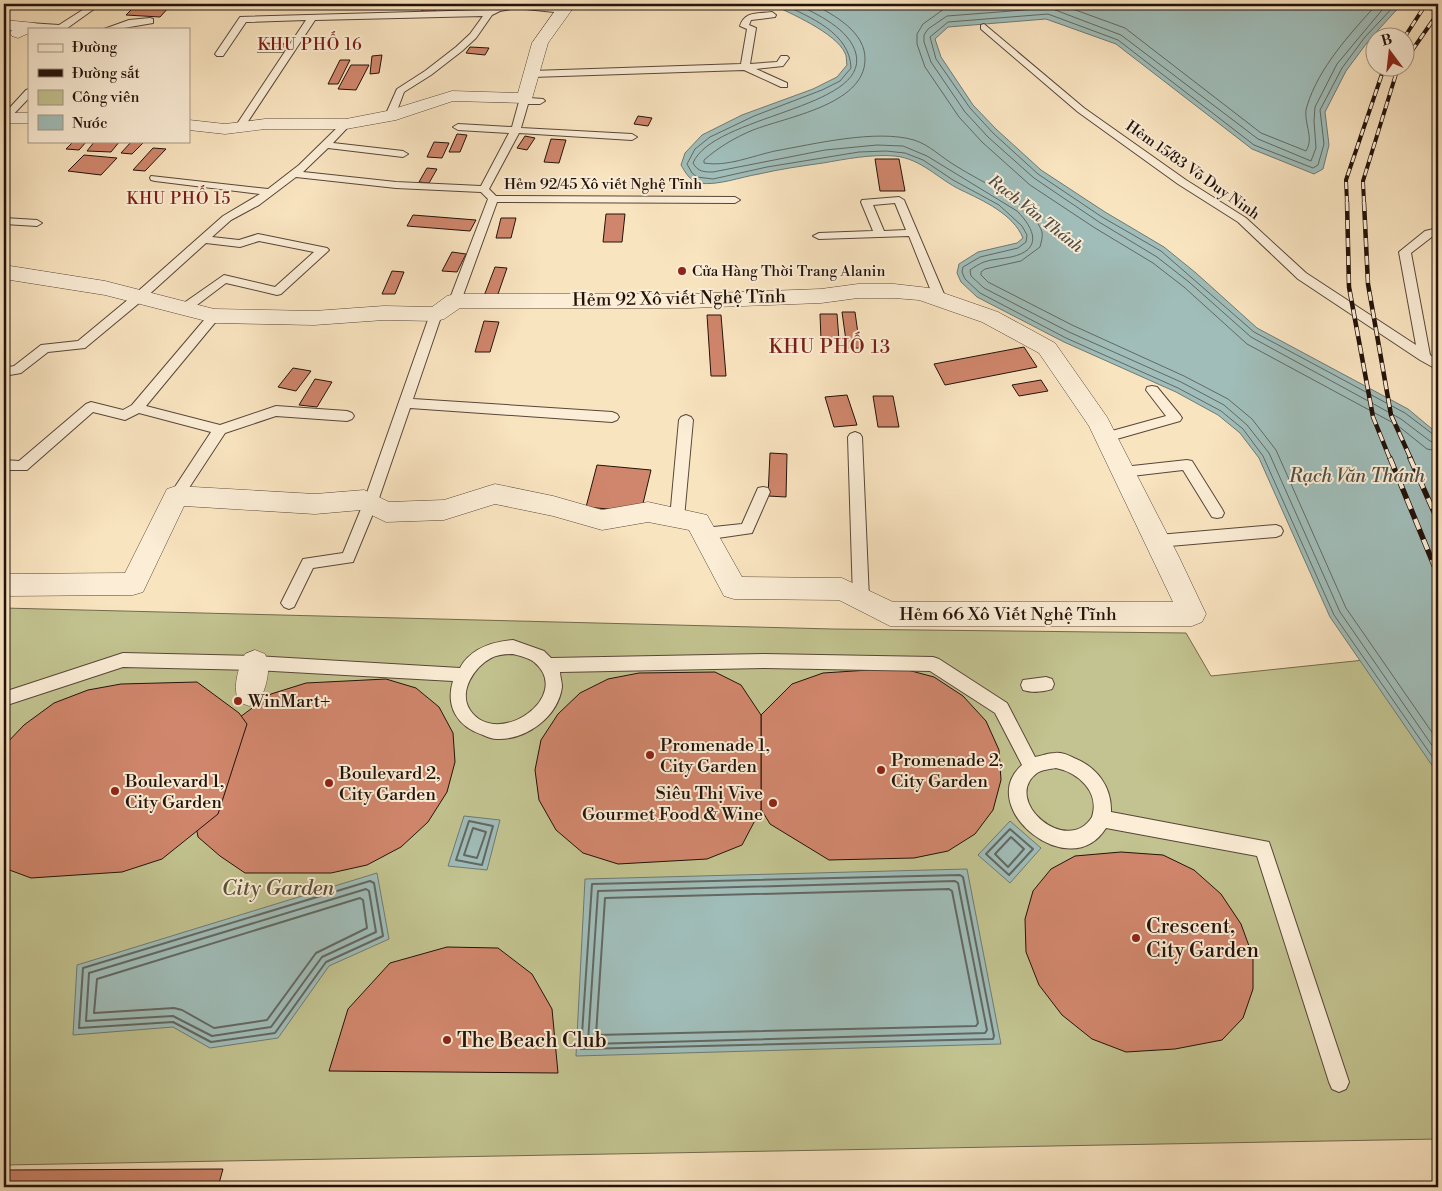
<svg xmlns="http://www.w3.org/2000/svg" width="1442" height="1191" viewBox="0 0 1442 1191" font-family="'Libre Bodoni',serif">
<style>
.green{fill:#c2c390;stroke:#726a4d}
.water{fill:#a0bdb9;stroke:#6e7973}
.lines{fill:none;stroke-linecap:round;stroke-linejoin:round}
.shore-far1{stroke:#626862;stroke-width:1}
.shore{stroke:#626862;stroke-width:2}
.building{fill:#d0866c;stroke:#23120a}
.lane-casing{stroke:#584638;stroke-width:2}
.street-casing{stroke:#584638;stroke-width:1}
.lane{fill:#fbedd6;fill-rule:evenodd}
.street{fill:#fbedd6;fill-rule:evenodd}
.rail-far2-casing{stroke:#23120a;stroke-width:4}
.rail-far1-casing{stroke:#23120a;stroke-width:4.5}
.rail-casing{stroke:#23120a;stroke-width:5.5}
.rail-far2{stroke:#fbedd6;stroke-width:2.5;stroke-dasharray:7;stroke-linecap:butt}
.rail-far1{stroke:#fbedd6;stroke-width:3;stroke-dasharray:9;stroke-linecap:butt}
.rail{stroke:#fbedd6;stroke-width:4;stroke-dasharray:11;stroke-linecap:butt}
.poi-dot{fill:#8f2418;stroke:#fbedd6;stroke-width:2}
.labels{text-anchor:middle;stroke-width:4;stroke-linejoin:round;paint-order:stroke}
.far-street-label{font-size:15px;fill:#23120a;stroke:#fbedd6}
.far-poi-label{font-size:15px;fill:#23120a;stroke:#fbedd6;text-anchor:start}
.far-neighbourhood-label{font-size:16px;letter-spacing:1px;fill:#7a1f14;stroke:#fbedd6}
.far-water-label{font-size:16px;font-style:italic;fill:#4f4e47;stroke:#fbedd6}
.street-label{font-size:18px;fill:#23120a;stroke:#fbedd6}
.poi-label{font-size:18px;fill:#23120a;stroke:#fbedd6;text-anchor:start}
.neighbourhood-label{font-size:19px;letter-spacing:1px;fill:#7a1f14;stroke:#fbedd6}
.water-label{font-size:19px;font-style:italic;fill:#4f4e47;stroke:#fbedd6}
.near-park-label{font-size:21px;font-style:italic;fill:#5b5039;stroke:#fbedd6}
.near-poi-label{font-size:21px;fill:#23120a;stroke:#fbedd6;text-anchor:start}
</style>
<rect width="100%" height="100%" fill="#f9e4c0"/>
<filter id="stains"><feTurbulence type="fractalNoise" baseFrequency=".004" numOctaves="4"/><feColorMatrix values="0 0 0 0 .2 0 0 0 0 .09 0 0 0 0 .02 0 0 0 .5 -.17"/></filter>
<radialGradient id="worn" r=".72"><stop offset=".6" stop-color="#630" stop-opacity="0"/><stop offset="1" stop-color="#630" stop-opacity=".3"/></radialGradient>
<polygon class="green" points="4,608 833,629 1186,633 1211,676 1412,655 1438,710 1438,1139 4,1165"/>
<g class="water">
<path d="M771 4H1395L1401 5 1369 40 1346 71 1325 112 1329 145 1323 169 1314 174 1252 149 1116 44 1046 19 948 27 935 39 941 57 973 105 996 129 1041 170 1105 212 1164 247 1196 273 1257 328 1408 409 1438 434V774L1330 617 1259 458 1240 433 1218 415 1176 392 1064 342 977 297 961 282 957 273 959 264 978 252 1017 243 1023 238C1013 214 984 201 961 190 938 179 922 159 895 156 871 154 846 159 823 163 802 166 780 169 759 174 740 177 718 186 699 183 690 181 685 172 681 165L685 153 702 135 742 115 813 89 837 77 847 65C846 61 847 56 845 53 836 33 790 13 771 4Z"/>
<polygon points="464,816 500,820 487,870 448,866"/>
<polygon points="1010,821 1041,848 1010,883 978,855"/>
<polygon points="967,869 1001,1044 576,1056 585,879"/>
<polygon points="377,873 389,939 329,966 278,1038 210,1048 173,1027 73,1035 77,965"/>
</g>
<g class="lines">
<g class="shore-far1">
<path d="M782 4C810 17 850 33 851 68L840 81 822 90 754 116 710 137 695 149 687 164 692 173 697 177 713 179 767 167 859 152 886 151 905 153 923 160 953 180 999 205 1022 226 1027 235 1026 242 1018 248 980 257 963 267 962 272 965 279 980 293 1066 338 1178 388 1221 411 1243 429 1263 456 1334 615 1438 765"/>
<path d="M796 4C817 14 850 29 856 54 869 109 713 115 693 163 698 172 704 172 713 172L825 150 877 145 903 146 927 156 1017 211C1035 229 1043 250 1011 257 1002 259 992 259 984 262 979 264 974 267 970 270L971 276 984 288 1069 332 1181 382 1224 405 1247 425 1269 453 1340 612 1438 754"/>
<path d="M813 4C834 15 866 32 865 60 864 105 786 117 753 130 734 138 719 147 704 160V163C727 167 752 156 775 151 814 144 876 129 914 140 930 145 942 158 956 166 970 175 985 182 999 191 1015 200 1036 214 1042 232 1043 237 1041 242 1040 247L1021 261 985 269 981 272V275L988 282 1072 325 1184 376 1228 399 1252 419 1276 450 1346 608 1438 741"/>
<polyline points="1012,4 944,9 923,24 917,34 917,44 925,67 959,117 982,142 1030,185 1095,228 1153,263 1184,287 1247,344 1397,425 1427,449 1438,451"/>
<path d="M1059 4 1125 28 1261 133 1306 151C1315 137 1302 121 1307 106 1319 67 1350 34 1377 4"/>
<polyline points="1387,4 1337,64 1315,107 1314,121 1316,148 1311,161 1258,139 1121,35 1050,8 947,16 928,29 924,35 924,42 931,62 965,112 988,137 1034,178 1099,222 1157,257 1189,282 1251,337 1401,419 1430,441 1438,444"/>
<polyline points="1396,4 1365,37 1342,68 1320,110 1324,144 1318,165 1313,168 1254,145 1118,40 1048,14 948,22 930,37 936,59 970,108 993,133 1038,174 1102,217 1161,251 1254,332 1405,413 1438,438"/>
</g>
<g class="shore">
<polygon points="469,821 493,826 482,865 456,860"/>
<polygon points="473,828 486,832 477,858 464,855"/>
<polygon points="1010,829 1033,849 1009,875 986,854"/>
<polygon points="1011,837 1024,849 1008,867 995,854"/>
<polygon points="960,875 963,877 994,1036 993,1039 581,1049 592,884"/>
<polygon points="370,881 374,883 383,936 326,962 275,1033 211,1042 173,1022 79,1028 83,968"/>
<polygon points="955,881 958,883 987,1030 985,1033 590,1044 588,1042 598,891"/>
<polygon points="366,889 369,891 376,932 322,957 271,1027 212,1036 173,1016 86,1021 89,973"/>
<polygon points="949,889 952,891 978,1023 976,1026 596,1035 605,898"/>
<polygon points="360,898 363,900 367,928 316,953 267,1020 214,1028 182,1010 174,1008 94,1013 97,979"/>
</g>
</g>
<g class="building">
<polygon points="425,4 438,4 434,13 421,13"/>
<polygon points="136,5 170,6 160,17 126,15"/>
<polygon points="262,43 289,44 284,52 257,52"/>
<polygon points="470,47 489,48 485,55 466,53"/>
<polygon points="382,55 379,73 370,74 372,56"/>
<polygon points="340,60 350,60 338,84 328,84"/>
<polygon points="351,65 369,65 356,90 338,89"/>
<polygon points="638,116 652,118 648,126 634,124"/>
<polygon points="457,134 467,135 460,152 449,152"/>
<polygon points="525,136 535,138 527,150 517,148"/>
<polygon points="551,139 566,140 559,163 544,162"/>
<polygon points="74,141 87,141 79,150 66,149"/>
<polygon points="95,141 120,141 111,152 87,151"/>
<polygon points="132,141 145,141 132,154 121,153"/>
<polygon points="434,142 449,143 442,158 427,157"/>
<polygon points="153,148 166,149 145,171 133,170"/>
<polygon points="84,155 117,158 101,175 68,171"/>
<polygon points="875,159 899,159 905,191 880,191"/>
<polygon points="427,168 437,169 429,183 419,182"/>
<polygon points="606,214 625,214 622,242 603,242"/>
<polygon points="413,215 476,220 470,231 407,226"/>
<polygon points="501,218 516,218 511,238 496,238"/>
<polygon points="452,252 466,254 457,272 442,271"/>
<polygon points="495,267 507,268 497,297 484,296"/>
<polygon points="392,271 404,272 395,294 382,294"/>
<polygon points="842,312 855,312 860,348 847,348"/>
<polygon points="820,314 837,314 839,340 821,340"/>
<polygon points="707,315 721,315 726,376 711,376"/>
<polygon points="484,321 499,322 490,352 475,352"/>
<polygon points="1024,347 1037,367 945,385 934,364"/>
<polygon points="293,368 311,371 296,391 278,387"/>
<polygon points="315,379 332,382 317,407 299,405"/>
<polygon points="1041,380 1048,391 1019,396 1012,385"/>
<polygon points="847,395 857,425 834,427 825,397"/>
<polygon points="873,396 893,396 899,427 878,427"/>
<polygon points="770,453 787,454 786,497 768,496"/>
<polygon points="597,465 651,470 641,512 586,507"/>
<polygon points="900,668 934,677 963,696 986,721 999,750 1001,780 993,810 975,834 948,851 914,858 829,860 770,824 761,809 761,715 792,684 823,673"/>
<polygon points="715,672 741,685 761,715 761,809 742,845 707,859 618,864 583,853 556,830 539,800 535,770 541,740 558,714 580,693 608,679 639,673"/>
<polygon points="386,679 416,688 439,707 453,733 455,762 447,792 428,822 401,847 367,865 331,873 245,873 220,856 198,837 195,821 228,726 271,694 306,683"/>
<polygon points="197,682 239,713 247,724 218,814 162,859 122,872 31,878 4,868 4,746 24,725 54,703 88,690 121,684"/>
<polygon points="1121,852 1163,855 1194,870 1221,894 1241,924 1253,957 1253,989 1243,1018 1222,1040 1175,1049 1126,1052 1092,1039 1062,1015 1039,985 1026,952 1025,919 1033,891 1051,869 1075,856"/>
<polygon points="447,947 498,948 532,974 552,1009 558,1073 329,1071 348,1009 390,963"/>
<polygon points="223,1169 218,1187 4,1187 4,1170"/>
</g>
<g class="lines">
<defs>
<g id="lane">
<polygon points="92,4 101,4 66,29 29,29 25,26 29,23 59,25"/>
<path d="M509 4C524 4 557 2 568 10L564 13 516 8 500 11 492 15 476 38 462 51 431 75 404 92 395 116 390 119 385 116 397 89 425 71 456 47 470 34 483 16 315 20 243 129 240 130 235 127 306 20 246 22 223 56H217L215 54 240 17 487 10Z"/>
<polygon points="1415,4 1438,5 1438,11 1416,6"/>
<path d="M772 12 776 15 775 17 751 20 749 25 756 28 750 64 777 62 781 56H787L789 58 783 66 756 69 787 83V87H781L744 70 532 77 527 74 532 71 741 64 747 29 740 26C745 11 757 14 772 12Z"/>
<polygon points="150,18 153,19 153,23 118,29 104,29 129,20"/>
<polygon points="984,24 1084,108 1186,180 1246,218 1306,273 1416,345 1399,252 1425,231 1438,228 1438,234 1433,236 1411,253 1430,355 1438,360 1438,370 1420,360 1298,279 1238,222 1178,184 1078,112 981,29 981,25"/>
<polygon points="29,89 29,98 8,120 4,121 4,114 26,90"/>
<polygon points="525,95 530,98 543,99 545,101 540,104 528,104 521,128 632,134 637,137 632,140 519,133 489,189 496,196 735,197 740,200 735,203 497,202 461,301 455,305 449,301 488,199 481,192 396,188 296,177 259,205 231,220 212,237 239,240 258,234 327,248 329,250 327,252 281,294 277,295 226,283 189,311 181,311 179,308 181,305 224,275 275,287 314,252 259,241 240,247 206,243 144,299 85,348 48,352 21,373 4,376 4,368 14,366 41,345 78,341 136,293 223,216 260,194 155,181 151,180 150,178 151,176 268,189 299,165 343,122 346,121 351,124 333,143 403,151 408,154 403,157 328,148 303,172 396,182 481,186 509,133 458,130 453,127 458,124 512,127 520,98"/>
<path d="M899 197 904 200 947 301 945 304 941 305 935 301 909 236 819 239 813 236 819 233 873 231 861 202 862 200ZM895 203 906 230 884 231 873 205Z"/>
<polygon points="4,218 37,220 42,223 37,226 4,224"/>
<polygon points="436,310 442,314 413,399 612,412 617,414 619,417 617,420 612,422 410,408 377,504 353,562 313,568 294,607 289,609 284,607 281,603 303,559 343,553 363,504 430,314"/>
<polygon points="214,312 218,313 220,316 218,319 146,406 220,425 276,406 347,411 352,413 354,416 352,419 347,421 276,416 225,433 181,500 176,501 171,500 169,496 211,432 139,413 125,420 93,412 27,470 4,470 4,460 19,461 86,404 91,402 123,410 132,405 210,313"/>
<polygon points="1152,386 1157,387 1180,415 1182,418 1180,421 1106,442 1101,440 1099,437 1101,434 1166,416 1146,390 1147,387"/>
<polygon points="686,415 691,417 693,420 684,518 682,522 677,524 672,522 670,518 679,420 681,417"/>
<polygon points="855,432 860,434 862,437 869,599 866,603 861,605 856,603 853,599 848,437 850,434"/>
<polygon points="1187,460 1192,461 1222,509 1224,513 1222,517 1217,518 1212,517 1183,470 1123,477 1118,476 1116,472 1118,468 1123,467"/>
<polygon points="763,487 768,488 770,492 752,533 704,540 699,538 697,534 699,530 704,528 742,524 758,488"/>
<polygon points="1276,525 1281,527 1283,531 1281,535 1276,537 1158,547 1153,545 1151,541 1153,537 1158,535"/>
<path d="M513 640 544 651 551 658 764 654 933 657 939 659 1007 703 1035 757C1041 756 1048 753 1055 753 1061 752 1068 755 1074 758 1097 767 1112 787 1111 812L1269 842 1349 1082 1346 1089 1339 1092 1332 1089 1329 1082 1257 856 1106 828C1070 886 974 807 1022 765L995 713 930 671 764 668 560 672C560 676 562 682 562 687 558 717 526 740 497 739 493 739 487 737 483 735 458 727 445 707 453 681L255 670 123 667 4 706V692L123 653 255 656 460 668C471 648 492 642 513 640ZM513 654C520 656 529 658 534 662 575 696 497 750 470 710 458 692 474 667 491 658 497 655 506 654 513 654ZM1056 768C1079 773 1100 792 1092 817 1067 857 1001 800 1037 773 1042 770 1050 769 1056 768Z"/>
<path d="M1046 677 1052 679 1054 684 1052 689C1043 692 1032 693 1023 690L1021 685 1023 680Z"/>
</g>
<g id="street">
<polygon points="560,4 576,4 548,43 531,102 525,103 453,101 396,120 346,129 265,129 225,134 189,130 189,120 225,124 265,119 346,119 387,111 452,91 518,93 532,43"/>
<polygon points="4,20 35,23 37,26 35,29 29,29 29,33 18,38 12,36 10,33 12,30 4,30"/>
<rect x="4" y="113" width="25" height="10"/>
<polygon points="4,265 105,281 214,309 314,311 384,306 432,307 447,296 455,294 688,294 821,289 858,284 894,284 929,288 998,312 1055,343 1107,417 1179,557 1206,614 1202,622 1192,626 890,626 839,600 734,599 724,596 689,530 648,522 602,530 553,516 495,504 444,520 386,522 361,510 315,514 184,506 143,592 133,595 4,596 4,574 125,573 167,489 176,486 315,494 364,490 389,502 444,500 495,484 553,496 602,510 648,502 707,515 742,577 842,578 893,602 1173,602 1089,426 1039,353 982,322 919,300 894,298 858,298 821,303 688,308 460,308 444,319 436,321 384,320 314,325 214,323 105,295 4,279"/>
<path d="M255 650 265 654C272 668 266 688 259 702L249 706 239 702C232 688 238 668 245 654Z"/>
</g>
</defs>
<use href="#lane" class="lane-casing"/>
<use href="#street" class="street-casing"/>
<use href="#lane" class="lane"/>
<use href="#street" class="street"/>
<defs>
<g id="rail-far2">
<polyline points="1404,38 1426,4"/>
<polyline points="1404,62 1438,13"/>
<polyline points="1347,203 1346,180 1384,68"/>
<polyline points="1364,203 1363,181 1396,74 1400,68"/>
</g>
<g id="rail-far1">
<polyline points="1347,202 1349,287 1373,417 1390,459"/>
<polyline points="1364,202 1368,284 1391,415 1411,459"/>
</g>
<g id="rail">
<polyline points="1390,458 1438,575"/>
<polyline points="1410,458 1438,521"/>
</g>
</defs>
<use href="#rail-far2" class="rail-far2-casing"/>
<use href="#rail-far1" class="rail-far1-casing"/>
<use href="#rail" class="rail-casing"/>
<use href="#rail-far2" class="rail-far2"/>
<use href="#rail-far1" class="rail-far1"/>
<use href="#rail" class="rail"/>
</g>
<g class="poi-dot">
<circle cx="682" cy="271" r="5"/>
<circle cx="238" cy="701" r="5"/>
<circle cx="650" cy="755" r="5"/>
<circle cx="881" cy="770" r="5"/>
<circle cx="329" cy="783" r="5"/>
<circle cx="115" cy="791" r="5"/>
<circle cx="773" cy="803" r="5"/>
<circle cx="1136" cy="938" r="5"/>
<circle cx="447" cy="1040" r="5"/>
</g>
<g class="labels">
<g class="far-street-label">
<text transform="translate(1193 170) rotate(35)" y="5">Hẻm 15/83 Võ Duy Ninh</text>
<text x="603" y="189">Hẻm 92/45 Xô viết Nghệ Tĩnh</text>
</g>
<g class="far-poi-label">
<text x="692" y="276">Cửa Hàng Thời Trang Alanin</text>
</g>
<g class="far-neighbourhood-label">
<text x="310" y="50">KHU PHỐ 16</text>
<text x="179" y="204">KHU PHỐ 15</text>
</g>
<g class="far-water-label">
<text transform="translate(1036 213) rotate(38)" y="6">Rạch Văn Thánh</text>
</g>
<g class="street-label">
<text transform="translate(679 298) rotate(-1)" y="6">Hẻm 92 Xô viết Nghệ Tĩnh</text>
<text x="1008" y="620">Hẻm 66 Xô Viết Nghệ Tĩnh</text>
</g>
<g class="poi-label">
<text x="248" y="707">WinMart+</text>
<text x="660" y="751">Promenade 1,<tspan x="660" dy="21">City Garden</tspan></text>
<text x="891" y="766">Promenade 2,<tspan x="891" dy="21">City Garden</tspan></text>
<text x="339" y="779">Boulevard 2,<tspan x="339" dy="21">City Garden</tspan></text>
<text x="125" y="787">Boulevard 1,<tspan x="125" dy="21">City Garden</tspan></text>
<text x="763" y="799" text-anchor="end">Siêu Thị Vive<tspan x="763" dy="21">Gourmet Food &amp; Wine</tspan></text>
</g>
<g class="neighbourhood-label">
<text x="830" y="353">KHU PHỐ 13</text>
</g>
<g class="water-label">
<text x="1357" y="482">Rạch Văn Thánh</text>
</g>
<g class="near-park-label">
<text x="278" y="895">City Garden</text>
</g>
<g class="near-poi-label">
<text x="1146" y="933">Crescent,<tspan x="1146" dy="24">City Garden</tspan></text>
<text x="457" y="1047">The Beach Club</text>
</g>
</g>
<rect width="1442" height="1191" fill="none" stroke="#f9e4c0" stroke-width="20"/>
<rect x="5" y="5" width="1432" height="1181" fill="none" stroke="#23120a" stroke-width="2.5"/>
<rect x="10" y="10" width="1422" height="1171" fill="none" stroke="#23120a"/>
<rect x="28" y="28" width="162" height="115" fill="#fbedd6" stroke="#a59584"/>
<rect x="38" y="44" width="25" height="8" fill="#fbedd6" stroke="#a59584"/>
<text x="72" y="52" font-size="15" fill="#23120a">Đường</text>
<rect x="38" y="69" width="25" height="8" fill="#23120a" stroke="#a59584"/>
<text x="72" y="78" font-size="15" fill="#23120a">Đường sắt</text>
<rect x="38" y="90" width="25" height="15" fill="#c2c390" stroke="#a59584"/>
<text x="72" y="102" font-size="15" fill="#23120a">Công viên</text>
<rect x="38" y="115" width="25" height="15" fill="#a0bdb9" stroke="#a59584"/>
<text x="72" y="128" font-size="15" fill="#23120a">Nước</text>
<g transform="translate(1390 52) rotate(345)"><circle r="24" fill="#fbedd6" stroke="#a59584"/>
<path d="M0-4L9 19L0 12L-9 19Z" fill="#8f2418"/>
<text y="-8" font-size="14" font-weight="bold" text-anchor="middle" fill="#23120a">B</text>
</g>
<rect width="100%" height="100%" filter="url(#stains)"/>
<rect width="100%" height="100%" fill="url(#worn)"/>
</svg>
